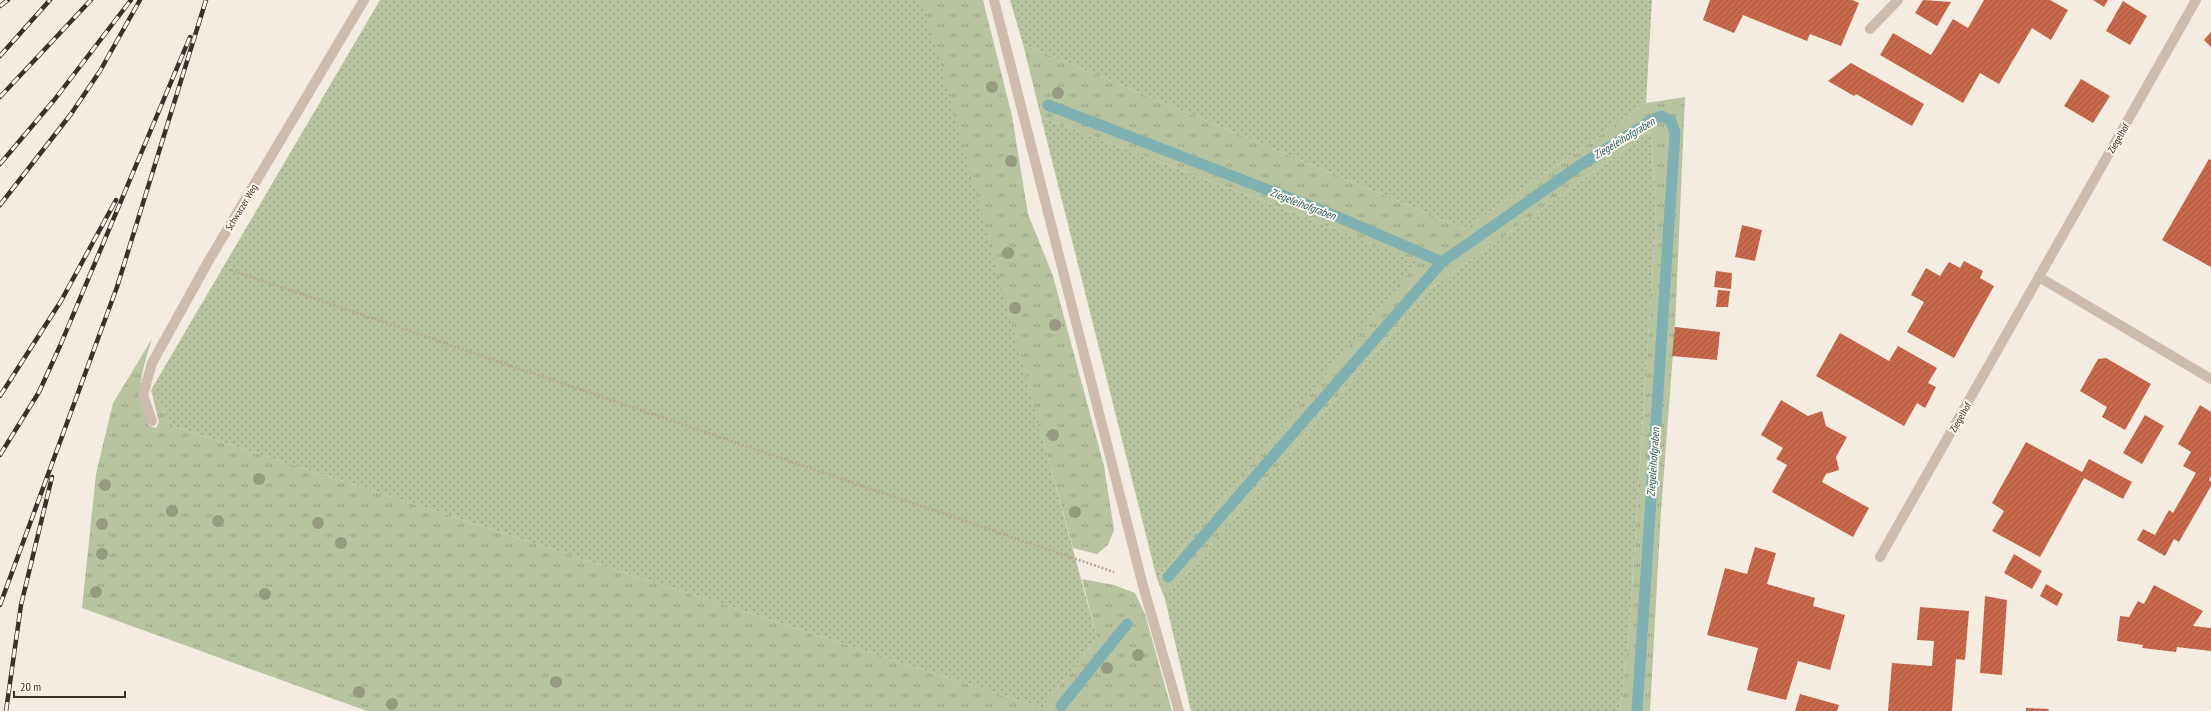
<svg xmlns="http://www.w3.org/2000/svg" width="2211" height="711" viewBox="0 0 2211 711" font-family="'PT Sans Narrow',sans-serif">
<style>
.grass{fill:url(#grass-tufts)}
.garden{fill:url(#garden-dots)}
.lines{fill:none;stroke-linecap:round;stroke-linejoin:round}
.stream{stroke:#7fb0b2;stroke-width:11}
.building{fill:url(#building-hatch)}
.path{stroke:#b9a596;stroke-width:2.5;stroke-dasharray:2 2;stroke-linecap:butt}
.minor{stroke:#cdbbac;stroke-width:10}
.rail-casing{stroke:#3b302b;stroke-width:4.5}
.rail{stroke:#fbf5ee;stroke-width:3;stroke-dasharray:9;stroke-linecap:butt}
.tree{fill:#969b7f}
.labels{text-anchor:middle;stroke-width:4;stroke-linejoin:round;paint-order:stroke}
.street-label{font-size:10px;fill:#3b302b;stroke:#fbf5ee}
.water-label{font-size:11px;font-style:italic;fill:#1f5a5e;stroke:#fbf5ee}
</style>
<defs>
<pattern id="grass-tufts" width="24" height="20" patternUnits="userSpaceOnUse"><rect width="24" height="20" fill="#b8c4a0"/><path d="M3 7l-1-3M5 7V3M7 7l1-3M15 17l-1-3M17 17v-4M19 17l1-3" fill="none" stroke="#97a083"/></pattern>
<pattern id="garden-dots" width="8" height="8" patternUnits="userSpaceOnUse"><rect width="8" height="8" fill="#b8c4a0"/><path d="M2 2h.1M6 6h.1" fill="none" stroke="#97a083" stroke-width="1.8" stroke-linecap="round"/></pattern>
<pattern id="building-hatch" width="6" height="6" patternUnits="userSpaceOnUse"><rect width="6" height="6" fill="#c8694b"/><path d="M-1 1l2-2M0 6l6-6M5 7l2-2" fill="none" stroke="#a4573f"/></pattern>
</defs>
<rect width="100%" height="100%" fill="#f4ebe1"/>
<g class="grass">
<polygon points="921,0 983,0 1012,116 1028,214 1053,276 1104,466 1114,530 1108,545 1097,554 1073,548"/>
<polygon points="1023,44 1465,229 1646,103 1685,97 1675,327 1661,511 1650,711 1620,711 1629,633 1656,218 1651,131 1430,289 1165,599 1157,579 1417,262 1297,214 1041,117"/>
<path d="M152 339C141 373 135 391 149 426L156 428 159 422 151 390 173 426 1042 708 1097 638 1082 579 1114 585 1135 593 1145 614 1172 711H367L82 608 96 474 113 403Z"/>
</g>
<g class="garden">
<polygon points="380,0 921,0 938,54 1097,638 1042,708 173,426 151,390"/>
<polygon points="1010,0 1652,0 1646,103 1465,229 1023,44"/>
<polygon points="1041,117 1297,214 1418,262 1157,579"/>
<polygon points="1651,131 1656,218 1629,633 1620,711 1191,711 1165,599 1430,289"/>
</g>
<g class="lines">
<g class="stream">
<polyline points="1048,105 1331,214 1442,262 1579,166 1654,119 1662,116 1671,121 1675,133 1637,711"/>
<polyline points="1168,577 1442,262"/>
<polyline points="1061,706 1127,624"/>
</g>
</g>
<g class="building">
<polygon points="1710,0 1852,0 1859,3 1841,46 1810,34 1807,41 1743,15 1734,33 1703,20"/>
<polygon points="1923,0 1951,2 1937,26 1915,13"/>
<polygon points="1984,0 2050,0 2068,10 2051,40 2032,28 1999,84 1980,73 1963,103 1880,55 1893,33 1931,55 1953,19 1968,28"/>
<polygon points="2093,0 2108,0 2104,7"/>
<polygon points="2123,1 2147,16 2130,45 2106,31"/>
<polygon points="2211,32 2211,47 2204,40"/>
<polygon points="1851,63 1924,104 1912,126 1856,94 1854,96 1828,81"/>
<polygon points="2081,79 2110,96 2093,123 2064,106"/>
<polygon points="2209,159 2211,160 2211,267 2162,240"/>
<polygon points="1742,225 1762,230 1755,261 1735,257"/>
<polygon points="1964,261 1983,271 1980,278 1994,286 1954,358 1907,332 1924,302 1911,295 1926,268 1940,276 1949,262 1960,268"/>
<polygon points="1716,271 1732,273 1731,289 1714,287"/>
<polygon points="1718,290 1730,291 1728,307 1716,307"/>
<polygon points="1675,327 1720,332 1717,360 1672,356"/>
<polygon points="1840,333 1889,361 1898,346 1937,368 1928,383 1936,387 1925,408 1917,403 1904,426 1816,376"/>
<polygon points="2106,358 2151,384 2125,430 2102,417 2107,407 2080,391 2098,359"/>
<polygon points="1781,400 1808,416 1822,411 1826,426 1847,437 1836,457 1839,470 1826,474 1822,482 1869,508 1853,537 1772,492 1787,465 1776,459 1783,448 1761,435"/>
<polygon points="2200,405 2211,412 2211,476 2209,480 2211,482 2211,486 2179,542 2174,539 2165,556 2137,540 2143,529 2155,535 2169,510 2173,513 2196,473 2183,466 2191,452 2178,444"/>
<polygon points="2145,415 2164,426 2142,464 2123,453"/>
<polygon points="2026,442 2082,472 2089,459 2132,482 2123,499 2084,478 2040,557 1992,531 2004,511 1992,503"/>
<polygon points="1755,547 1776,553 1767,584 1815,598 1813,606 1845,615 1830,670 1798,661 1786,700 1747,690 1758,648 1707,635 1725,568 1747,574"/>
<polygon points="2014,554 2042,571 2032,589 2004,573"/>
<polygon points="2046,584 2063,594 2057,606 2040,596"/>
<polygon points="2154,585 2203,611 2193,626 2211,628 2211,651 2177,647 2176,652 2142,648 2143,645 2117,641 2120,616 2129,617 2138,601 2144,604"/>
<polygon points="1985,596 2007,600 2002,675 1980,673"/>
<polygon points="1920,607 1969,611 1965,660 1956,659 1952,711 1888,711 1892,663 1932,666 1934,641 1917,640"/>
<polygon points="1800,694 1839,705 1837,711 1795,711"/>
<polygon points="2026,708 2049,709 2048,711 2026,711"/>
</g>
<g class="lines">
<polyline class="path" points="231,270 1114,572"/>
<g class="minor">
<polyline points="994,0 1142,582 1179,711"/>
<polyline points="1870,29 1898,0"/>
<polyline points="2039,277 2211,379"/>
<polyline points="152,421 143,395 152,363 208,262 364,0"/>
<polyline points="1880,557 2196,0"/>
</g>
<defs>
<g id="rail">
<polyline points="0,6 8,0"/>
<polyline points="0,56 50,0"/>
<polyline points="0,97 91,0"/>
<polyline points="0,164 55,99 131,0"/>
<polyline points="0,205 71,114 100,71 140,0"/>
<polyline points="0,396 61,301 116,200"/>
<polyline points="0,455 39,392 60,346 190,37"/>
<polyline points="0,605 117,287 206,0"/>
<polyline points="6,711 21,605 52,477"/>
</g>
</defs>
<use href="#rail" class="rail-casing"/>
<use href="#rail" class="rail"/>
</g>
<g class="tree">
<circle cx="992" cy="87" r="6"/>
<circle cx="1058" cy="93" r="6"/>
<circle cx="1011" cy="161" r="6"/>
<circle cx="1008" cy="253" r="6"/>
<circle cx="1015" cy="308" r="6"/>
<circle cx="1055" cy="325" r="6"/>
<circle cx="1053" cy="435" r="6"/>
<circle cx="259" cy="479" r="6"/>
<circle cx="105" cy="485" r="6"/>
<circle cx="172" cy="511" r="6"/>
<circle cx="1075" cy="512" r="6"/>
<circle cx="218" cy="521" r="6"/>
<circle cx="318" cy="523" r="6"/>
<circle cx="102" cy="524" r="6"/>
<circle cx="341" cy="543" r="6"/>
<circle cx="102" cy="554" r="6"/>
<circle cx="96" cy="592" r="6"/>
<circle cx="265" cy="594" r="6"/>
<circle cx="1138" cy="655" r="6"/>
<circle cx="1107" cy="668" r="6"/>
<circle cx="556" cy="682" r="6"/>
<circle cx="359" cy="692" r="6"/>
<circle cx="392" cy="704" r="6"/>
</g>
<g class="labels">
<g class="street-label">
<text transform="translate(2118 138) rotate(-60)" y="4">Ziegelhof</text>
<text transform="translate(241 207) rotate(-59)" y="4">Schwarzer Weg</text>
<text transform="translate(1960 417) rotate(-60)" y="4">Ziegelhof</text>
</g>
<g class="water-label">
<text transform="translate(1624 138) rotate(-31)" y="4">Ziegeleihofgraben</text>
<text transform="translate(1303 204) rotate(21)" y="4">Ziegeleihofgraben</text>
<text transform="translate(1653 462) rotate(-86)" y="4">Ziegeleihofgraben</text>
</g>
</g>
<path d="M14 691v6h111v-6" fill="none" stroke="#3b302b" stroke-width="2"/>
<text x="20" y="691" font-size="12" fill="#3b302b" stroke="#fbf5ee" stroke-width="3" paint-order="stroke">20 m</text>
</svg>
